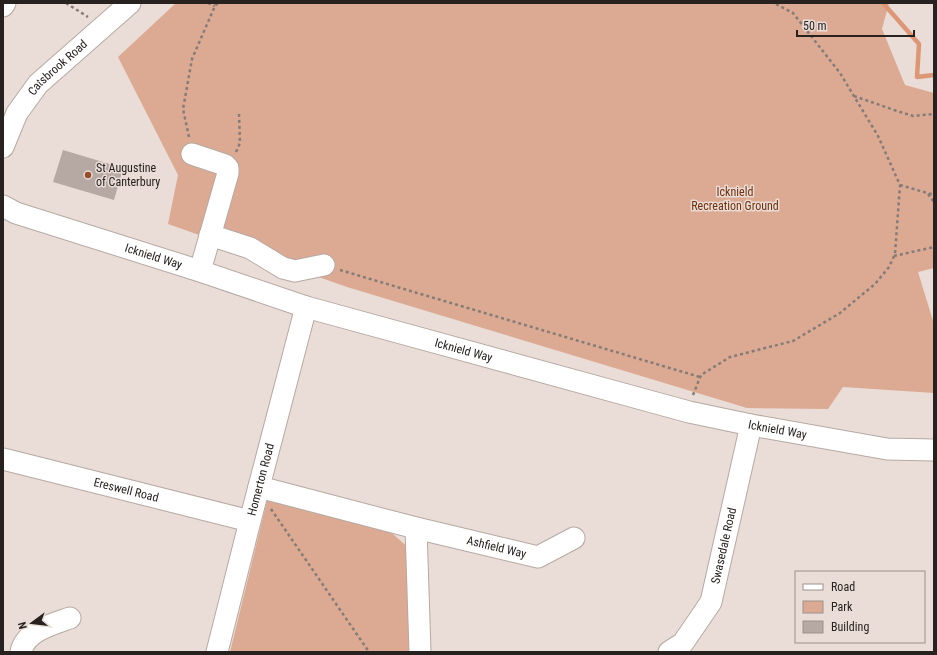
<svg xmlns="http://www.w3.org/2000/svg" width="937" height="655" viewBox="0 0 937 655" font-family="'Roboto Condensed',sans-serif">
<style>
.green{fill:#dcaa93}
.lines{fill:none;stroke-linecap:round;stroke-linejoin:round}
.stream{stroke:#dd9777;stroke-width:4.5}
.building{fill:#b6a8a2}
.minor-casing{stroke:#b6a9a3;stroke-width:23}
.path{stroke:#857c78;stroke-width:2.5;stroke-dasharray:3 3;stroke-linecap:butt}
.minor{stroke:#fff;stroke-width:21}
.poi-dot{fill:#964e29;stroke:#eadcd6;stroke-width:1.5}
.labels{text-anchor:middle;stroke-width:3;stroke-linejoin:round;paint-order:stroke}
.street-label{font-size:12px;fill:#272220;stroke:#eadcd6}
.poi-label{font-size:12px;fill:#272220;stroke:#eadcd6;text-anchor:start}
.park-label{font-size:12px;fill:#6f300b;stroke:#eadcd6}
</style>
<rect width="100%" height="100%" fill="#eadcd6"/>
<g class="green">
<polygon points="176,3 889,3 882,29 905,85 934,93 934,268 918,272 934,324 934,393 843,387 828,409 747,408 347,287 168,224 178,175 118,57"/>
<polygon points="268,497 385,527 410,549 413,652 230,652"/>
</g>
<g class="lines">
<polyline class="stream" points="883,3 919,44 917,77 934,75"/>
</g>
<polygon class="building" points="63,150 123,168 114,200 53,182"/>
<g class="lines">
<defs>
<g id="minor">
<polyline points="3,6 5,3"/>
<path id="s1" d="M3 147 17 113 38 84 130 3"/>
<polyline points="192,154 225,165 228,168 228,173 200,271"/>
<path id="s2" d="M3 206 16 213 200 271 306 307 689 412 751 425 887 449 934 450"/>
<polyline points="210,235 250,248 283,268 295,271 324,265"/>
<path id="s3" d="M3 459 250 521"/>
<path id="s4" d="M259 487 416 528 538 557 574 538"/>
<polyline points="416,528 420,652"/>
<path d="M21 652C25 631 53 624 70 618"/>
<path id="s5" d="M217 652 250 521 306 307"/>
<path id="s6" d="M669 652 683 643 711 602 751 425"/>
</g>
</defs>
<use href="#minor" class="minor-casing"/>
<g class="path">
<polyline points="66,3 88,17"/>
<polyline points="208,3 215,6"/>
<polyline points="854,96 894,110 913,116 934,114"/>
<polyline points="189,137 183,109 192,59 215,6 218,3"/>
<polyline points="236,152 240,143 239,114"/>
<polyline points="900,185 934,195"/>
<polyline points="928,194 934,202"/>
<polyline points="894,256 934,247"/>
<polyline points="340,270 700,377"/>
<polyline points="693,395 701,375 730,357 793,341 840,313 875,284 889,267 895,254 900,185 878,136 840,73 793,13 774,3"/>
<polyline points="271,509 369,652"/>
</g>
<use href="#minor" class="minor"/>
</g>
<circle class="poi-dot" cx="88" cy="175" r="4"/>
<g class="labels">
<g class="street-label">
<text dy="4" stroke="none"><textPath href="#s1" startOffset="98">Catsbrook Road</textPath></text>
<text dy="4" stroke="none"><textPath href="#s2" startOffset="159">Icknield Way</textPath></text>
<text dy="4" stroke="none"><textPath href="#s2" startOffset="483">Icknield Way</textPath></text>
<text dy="4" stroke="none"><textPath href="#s2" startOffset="807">Icknield Way</textPath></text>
<text dy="4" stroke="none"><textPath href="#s5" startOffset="178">Homerton Road</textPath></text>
<text dy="4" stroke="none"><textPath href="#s3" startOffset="127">Ereswell Road</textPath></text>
<text dy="4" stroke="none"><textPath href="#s6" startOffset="124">Swasedale Road</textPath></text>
<text dy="4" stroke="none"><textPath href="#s4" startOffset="245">Ashfield Way</textPath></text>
</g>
<g class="poi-label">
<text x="96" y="172">St Augustine<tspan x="96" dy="14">of Canterbury</tspan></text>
</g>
<g class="park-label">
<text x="735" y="196">Icknield<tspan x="735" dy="14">Recreation Ground</tspan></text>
</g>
</g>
<rect width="937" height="655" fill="none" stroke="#272220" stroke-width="8"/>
<rect x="795" y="571" width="130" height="72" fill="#eadcd6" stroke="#9c928d"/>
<rect x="803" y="584" width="20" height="6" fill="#ffffff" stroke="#9c928d"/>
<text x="831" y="591" font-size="12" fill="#272220">Road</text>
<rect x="803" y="601" width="20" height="12" fill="#dcaa93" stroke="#9c928d"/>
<text x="831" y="611" font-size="12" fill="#272220">Park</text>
<rect x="803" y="621" width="20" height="12" fill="#b6a8a2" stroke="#9c928d"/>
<text x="831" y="631" font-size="12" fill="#272220">Building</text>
<g transform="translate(32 623) rotate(255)" stroke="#eadcd6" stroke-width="3" paint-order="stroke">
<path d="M0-3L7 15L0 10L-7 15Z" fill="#272220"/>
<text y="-6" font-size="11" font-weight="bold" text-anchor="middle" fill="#272220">N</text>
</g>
<path d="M797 30v6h117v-6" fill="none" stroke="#272220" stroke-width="2"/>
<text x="803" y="30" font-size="12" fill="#272220" stroke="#eadcd6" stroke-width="3" paint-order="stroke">50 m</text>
</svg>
